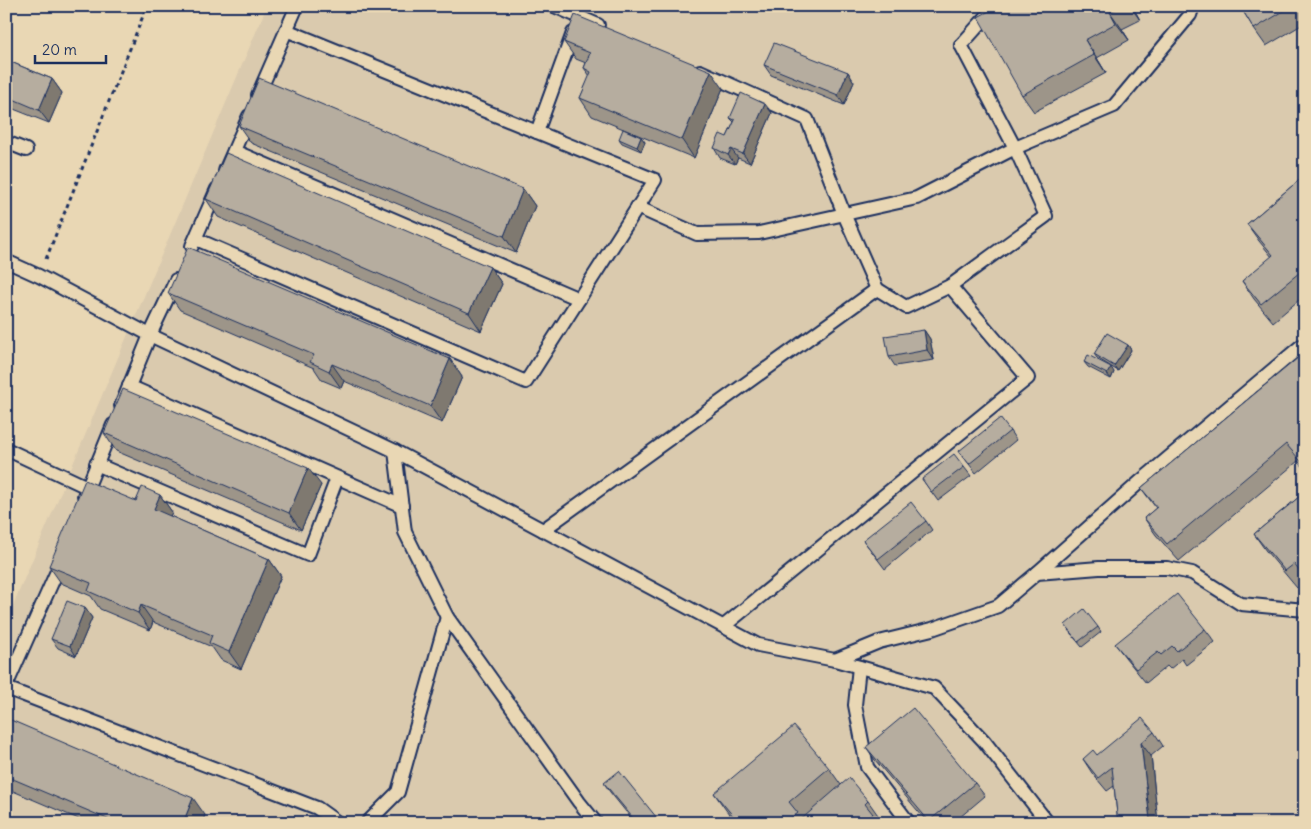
<svg xmlns="http://www.w3.org/2000/svg" width="1311" height="829" viewBox="0 0 1311 829" font-family="Delius,sans-serif">
<style>
.built{fill:#dacaae}
.lines{fill:none;stroke-linecap:round;stroke-linejoin:round}
.service-casing{stroke:#1b2f5e;stroke-width:16}
.path{stroke:#1b2f5e;stroke-width:3;stroke-dasharray:4 4;stroke-linecap:butt}
.service{stroke:#e9d7b4;stroke-width:12}
.wall{fill:#9d9589;stroke:#1b2f5e}
.shaded-wall{fill:#7f796f;stroke:#1b2f5e}
.building{fill:#b6ad9f;stroke:#1b2f5e}
</style>
<rect width="100%" height="100%" fill="#e9d7b4"/>
<filter id="ink" filterUnits="userSpaceOnUse"><feTurbulence type="fractalNoise" baseFrequency=".02" numOctaves="2"/><feDisplacementMap in="SourceGraphic" scale="10" xChannelSelector="R" yChannelSelector="G"/><feConvolveMatrix kernelMatrix="1 2 1 2 8 2 1 2 1" color-interpolation-filters="sRGB"/></filter>
<g filter="url(#ink)">
<polygon class="built" points="267,6 1305,6 1305,823 6,823 6,622"/>
<g class="lines">
<defs>
<g id="service">
<polyline points="554,6 598,25"/>
<polyline points="258,95 297,6"/>
<polyline points="537,132 573,33"/>
<polyline points="6,142 26,150"/>
<polyline points="234,151 579,299"/>
<polyline points="225,171 249,116"/>
<polyline points="637,207 697,234 759,233 917,198 1015,148 1114,106 1190,15 1193,6"/>
<polyline points="196,239 526,382 655,180 286,30"/>
<polyline points="192,246 217,189"/>
<polyline points="6,261 39,276 150,335 395,451 758,645 835,660 934,688 984,741 1048,823"/>
<polyline points="877,289 906,307 950,286 1046,216 1015,148 961,45 996,6"/>
<polyline points="129,386 402,506"/>
<polyline points="121,406 150,335 176,280"/>
<polyline points="6,449 87,487"/>
<polyline points="395,451 405,532 447,617 579,802 596,823"/>
<polyline points="96,464 308,555 337,478"/>
<polyline points="84,496 113,425"/>
<polyline points="543,530 877,289 844,214 807,119 700,71"/>
<polyline points="1037,573 1142,480 1301,346"/>
<polyline points="724,626 1028,378 950,286"/>
<polyline points="835,660 879,642 932,629 998,606 1037,573 1099,568 1167,568 1192,573 1241,604 1305,610"/>
<polyline points="859,667 855,705 867,767 909,823"/>
<polyline points="6,686 62,560"/>
<polyline points="6,688 317,808 338,823"/>
<polyline points="367,823 398,792 447,617"/>
</g>
</defs>
<use href="#service" class="service-casing"/>
<polyline class="path" points="46,259 147,6"/>
<use href="#service" class="service"/>
</g>
<g class="wall">
<polygon points="998,6 1140,6 1134,9 1140,20 1122,29 1129,40 1097,58 1106,73 1034,112 1022,95"/>
<polygon points="1240,6 1305,6 1305,23 1266,46 1254,29"/>
<polygon points="564,42 723,88 694,158 592,116 580,98 590,76 584,68 586,63 576,59"/>
<polygon points="6,60 52,79 62,93 49,123 6,106"/>
<polygon points="764,65 848,72 854,82 844,105 771,75"/>
<polygon points="772,113 750,163 738,158 735,164 720,158 714,148 727,137 734,122 730,118"/>
<polygon points="239,126 523,189 535,206 516,253 251,143"/>
<polygon points="641,137 645,142 641,151 622,143 619,139"/>
<polygon points="1305,175 1305,295 1273,322 1254,299 1242,281 1272,257 1259,241 1247,224"/>
<polygon points="206,199 490,267 502,284 481,331 218,217"/>
<polygon points="168,293 450,359 462,377 442,423 344,381 341,388 322,380 314,368 180,310"/>
<polygon points="924,330 930,339 934,360 895,366 889,357"/>
<polygon points="1128,345 1131,350 1118,371 1097,358 1094,354"/>
<polygon points="1305,352 1305,469 1298,461 1179,561 1156,535 1144,518 1156,508 1141,488"/>
<polygon points="1084,362 1114,372 1111,379 1088,367"/>
<polygon points="1010,431 1016,440 976,473 959,451"/>
<polygon points="104,433 321,485 301,530 116,451"/>
<polygon points="964,467 971,476 938,501 922,479"/>
<polygon points="1305,492 1305,582 1297,588 1266,551 1254,534"/>
<polygon points="160,495 172,512 170,516 269,559 281,576 241,669 221,660 212,647 153,622 150,630 100,609 91,596 61,583 49,566 136,501"/>
<polygon points="926,521 932,530 885,569 863,540"/>
<polygon points="85,608 92,618 76,656 58,648 51,639"/>
<polygon points="1098,627 1101,632 1082,647 1068,630"/>
<polygon points="1205,629 1215,642 1186,665 1182,659 1170,669 1167,666 1146,683 1125,657 1115,644"/>
<polygon points="6,718 205,815 202,823 88,823 6,788"/>
<polygon points="1154,732 1163,746 1151,756 1158,823 1118,823 1114,786 1107,791 1092,773 1083,759 1097,755"/>
<polygon points="866,747 975,783 985,796 953,823 928,823 875,760"/>
<polygon points="829,768 841,785 868,801 880,818 878,820 879,823 736,823 726,810 714,793"/>
<polygon points="604,783 661,823 635,823 610,792"/>
</g>
<g class="shaded-wall">
<polygon points="1130,6 1132,6 1134,9 1140,20"/>
<polygon points="1110,12 1122,29 1129,40 1116,23"/>
<polygon points="1085,40 1097,58 1106,73 1094,55"/>
<polygon points="711,71 723,88 694,158 682,140"/>
<polygon points="848,72 854,82 844,105 838,95"/>
<polygon points="52,79 62,93 49,123 39,110"/>
<polygon points="765,104 772,113 750,163 743,154"/>
<polygon points="641,137 645,142 641,151 637,147"/>
<polygon points="731,149 738,158 735,164 728,155"/>
<polygon points="523,189 535,206 516,253 504,236"/>
<polygon points="490,267 502,284 481,331 469,313"/>
<polygon points="924,330 930,339 934,360 927,350"/>
<polygon points="1128,345 1131,350 1118,371 1114,366"/>
<polygon points="450,359 462,377 442,423 430,406"/>
<polygon points="332,364 344,381 341,388 329,371"/>
<polygon points="1111,367 1114,372 1111,379 1107,374"/>
<polygon points="308,468 321,485 301,530 289,513"/>
<polygon points="160,495 172,512 166,526 154,509"/>
<polygon points="269,559 281,576 241,669 229,652"/>
<polygon points="141,605 153,622 150,630 138,613"/>
<polygon points="85,608 92,618 76,656 70,646"/>
<polygon points="1141,743 1151,756 1158,823 1151,823 1150,820"/>
<polygon points="193,798 205,815 202,823 183,823"/>
</g>
<g class="building">
<polygon points="998,6 1121,6 1110,12 1116,23 1085,40 1094,55 1022,95 978,17"/>
<polygon points="1240,6 1292,6 1254,29"/>
<polygon points="575,15 711,71 682,140 580,98 591,72 584,68 590,53 564,42"/>
<polygon points="774,43 848,72 838,95 764,65"/>
<polygon points="6,60 52,79 39,110 6,96"/>
<polygon points="259,78 523,189 504,236 239,126"/>
<polygon points="741,93 765,104 743,154 731,149 728,155 714,148 720,134 727,137 735,120 730,118"/>
<polygon points="623,129 641,137 637,147 619,139"/>
<polygon points="226,153 490,267 469,313 206,199"/>
<polygon points="1305,175 1305,268 1261,304 1242,281 1273,255 1247,224"/>
<polygon points="188,247 450,359 430,406 332,364 329,371 310,362 314,355 168,293"/>
<polygon points="924,330 927,350 889,357 885,336"/>
<polygon points="1107,333 1128,345 1114,366 1094,354"/>
<polygon points="1305,352 1305,466 1286,444 1167,544 1144,518 1157,507 1141,488"/>
<polygon points="1088,355 1111,367 1107,374 1084,362"/>
<polygon points="123,389 308,468 289,513 104,433"/>
<polygon points="1000,418 1010,431 969,464 959,451"/>
<polygon points="954,454 964,467 931,492 922,479"/>
<polygon points="85,480 136,501 142,487 160,495 154,509 269,559 229,652 209,643 212,635 141,605 138,613 88,591 91,583 49,566"/>
<polygon points="1305,492 1305,568 1300,572 1294,564 1285,571 1254,534"/>
<polygon points="911,502 926,521 878,559 863,540"/>
<polygon points="1177,594 1205,629 1177,651 1172,646 1161,655 1158,652 1136,669 1115,644"/>
<polygon points="67,601 85,608 70,646 51,639"/>
<polygon points="1084,609 1098,627 1078,642 1065,625"/>
<polygon points="913,708 975,783 929,821 866,747"/>
<polygon points="6,718 193,798 183,823 117,823 6,776"/>
<polygon points="1142,718 1154,732 1141,743 1150,820 1126,823 1118,823 1112,767 1098,778 1083,759 1093,750 1097,755"/>
<polygon points="794,726 829,768 789,802 798,813 789,820 791,823 739,823 714,793"/>
<polygon points="619,771 661,823 637,823 604,783"/>
<polygon points="849,778 868,801 865,804 873,814 868,818 872,823 797,823"/>
</g>
</g>
<rect width="1311" height="829" fill="none" stroke="#e9d7b4" stroke-width="25"/>
<rect x="12" y="12" width="1286" height="804" fill="none" stroke="#1b2f5e" stroke-width="2" filter="url(#ink)"/>
<path d="M35 55v8h71v-8" fill="none" stroke="#1b2f5e" stroke-width="2.5"/>
<text x="42" y="55" font-size="15" fill="#1b2f5e" stroke="#e9d7b4" stroke-width="4" paint-order="stroke">20 m</text>
</svg>
